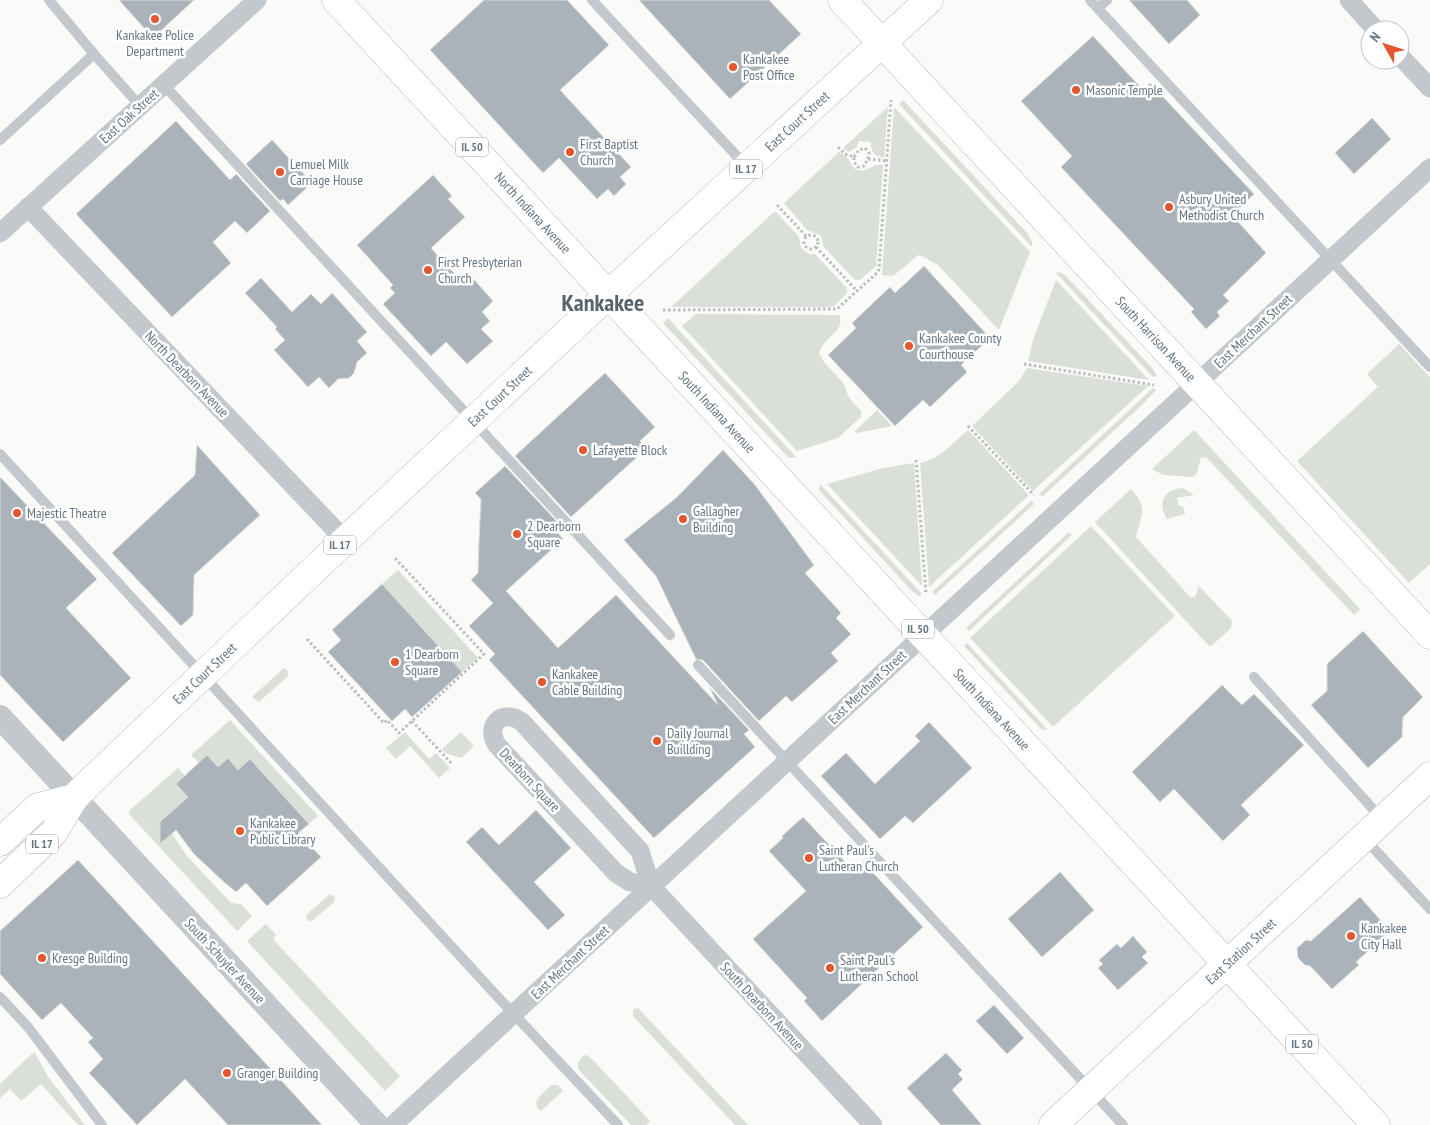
<svg xmlns="http://www.w3.org/2000/svg" width="1430" height="1125" viewBox="0 0 1430 1125" font-family="'PT Sans Narrow',sans-serif">
<style>
.green{fill:#dadfd7}
.building{fill:#aab3b9;stroke:#dcdcda}
.lines{fill:none;stroke-linecap:round;stroke-linejoin:round}
.secondary-casing{stroke:#b3babf;stroke-width:29}
.primary-casing{stroke:#b5babe;stroke-width:29}
.path{stroke:#bbbfc2;stroke-width:3;stroke-dasharray:2.5 2.5;stroke-linecap:butt}
.service{stroke:#c3c8cc;stroke-width:10}
.minor{stroke:#c3c8cc;stroke-width:19}
.tertiary{stroke:#c3c8cc;stroke-width:24}
.secondary{stroke:#fff;stroke-width:28}
.primary{stroke:#fff;stroke-width:28}
.poi-dot{fill:#e4572e;stroke:#fff;stroke-width:2}
.labels{text-anchor:middle;stroke-width:5;stroke-linejoin:round;paint-order:stroke}
.shield{fill:#fff;stroke:#939fa8;stroke-width:1}
.shield-label{font-size:12px;font-weight:bold;fill:#657683}
.poi-label{font-size:14px;fill:#657683;stroke:#fff;text-anchor:start}
.street-label{font-size:14px;fill:#657683;stroke:#fff}
.town-label{font-size:24px;font-weight:bold;fill:#57646e;stroke:#fff}
</style>
<rect width="100%" height="100%" fill="#fafaf8"/>
<g class="green">
<polygon points="903,100 1028,234 1032,242 1032,247 899,104"/>
<path d="M888 107 884 158C874 155 871 152 871 142L859 141 857 147 849 152 843 148Z"/>
<polygon points="894,107 1030,252 999,330 938,265 920,255 917,256 893,276 882,275"/>
<path d="M839 152C842 154 847 156 849 160 852 165 855 173 864 170 873 168 873 164 883 165L876 266 860 280 854 279 823 246 822 238 820 235 807 230 784 203Z"/>
<polygon points="775,211 799,237 801,248 809,254 815,254 847,288 847,293 834,306 829,307 671,307"/>
<polygon points="1059,272 1065,275 1153,369 1157,376 1153,377 1056,273"/>
<polygon points="1056,280 1149,380 1028,361 1033,340"/>
<path d="M696 314 839 315C847 330 821 339 819 354L824 362 844 384 849 398 861 411V417L838 438 797 451 682 326Z"/>
<polygon points="668,318 796,457 789,458 786,455 663,323"/>
<polygon points="1399,344 1430,377 1430,564 1409,583 1297,461 1378,387 1367,374"/>
<polygon points="1027,368 1148,386 1033,491 972,426 1019,381"/>
<polygon points="1153,388 1156,390 1143,404 1042,497 1039,494"/>
<polygon points="877,410 892,426 856,433 854,432"/>
<path d="M968 430 1029 495 929 587 920 463C940 459 953 443 968 430Z"/>
<polygon points="1194,430 1360,609 1354,615 1207,458 1201,457 1197,473 1193,477 1163,475 1152,469"/>
<polygon points="914,463 922,586 827,484 883,468"/>
<polygon points="820,484 922,594 919,596 911,590 819,490"/>
<path d="M1183 488 1194 495 1177 498 1179 506H1183L1185 514 1167 519C1157 503 1164 489 1183 488Z"/>
<path d="M1131 489C1149 509 1141 513 1136 537L1190 597H1195L1199 586 1232 621 1231 628 1210 647 1095 522Z"/>
<polygon points="1031,501 1034,504 935,595 932,592"/>
<polygon points="1091,526 1175,616 1053,727 970,638"/>
<polygon points="1069,532 1072,535 969,631 966,628"/>
<polygon points="398,570 478,658 462,672 382,584"/>
<polygon points="967,643 1048,730 1041,729 964,646"/>
<polygon points="284,668 288,671 288,676 259,702 252,697"/>
<polygon points="230,720 318,816 309,824 250,760 238,770 228,758 218,767 199,763 191,755"/>
<polygon points="405,732 429,759 436,753 450,768 439,778 410,746 396,759 386,748"/>
<polygon points="461,732 474,746 461,758 445,753 442,749"/>
<polygon points="178,768 185,776 176,784 188,797 160,843 172,834 187,856 230,902 236,904 241,904 252,916 237,931 129,814 129,811"/>
<polygon points="330,894 335,897 334,902 312,921 307,920 306,915"/>
<polygon points="266,924 276,935 273,939 400,1076 385,1091 247,941"/>
<polygon points="637,1008 639,1009 748,1125 735,1125 633,1016 633,1009"/>
<polygon points="34,1052 49,1078 85,1125 78,1125 41,1084 21,1101 10,1089 0,1098 0,1084"/>
<polygon points="586,1055 591,1058 650,1121 646,1125 631,1125 578,1069 578,1062 583,1056"/>
<path d="M552 1085H558L563 1091 541 1111C528 1102 545 1092 552 1085Z"/>
</g>
<g class="building">
<polygon points="119,0 194,0 153,38"/>
<polygon points="484,0 567,0 609,45 560,90 631,167 620,177 626,184 614,196 608,189 597,199 559,158 543,173 430,50"/>
<polygon points="639,0 769,0 801,34 730,99"/>
<polygon points="1129,0 1187,0 1200,15 1169,44"/>
<polygon points="1093,36 1143,90 1150,83 1254,194 1232,215 1266,253 1223,295 1229,301 1217,312 1220,316 1206,329 1191,312 1194,309 1061,167 1072,156 1021,101"/>
<polygon points="1372,118 1391,139 1354,174 1335,153"/>
<polygon points="176,121 230,180 236,174 270,211 247,233 235,221 213,242 231,263 172,317 76,214"/>
<polygon points="272,140 312,183 288,205 283,199 280,201 246,164"/>
<polygon points="433,175 452,196 448,199 465,217 431,248 463,283 471,276 493,301 482,312 490,321 481,329 493,341 467,364 446,342 431,356 383,304 395,293 390,288 393,285 357,245"/>
<polygon points="924,266 990,338 961,365 967,372 930,407 923,400 895,426 828,355 856,328 852,323 890,287 895,293"/>
<polygon points="261,278 292,312 311,294 321,304 332,293 367,332 357,341 367,353 357,362 354,373 349,378 338,379 329,388 319,377 308,387 274,350 285,340 275,329 277,327 245,293"/>
<polygon points="605,373 655,427 640,441 647,448 571,517 515,456"/>
<polygon points="197,445 260,515 194,575 193,615 181,626 112,553 195,475"/>
<polygon points="723,450 755,485 814,565 805,573 841,613 836,618 851,634 831,653 838,661 792,702 786,696 759,721 703,660 696,659 656,576 624,540 676,498"/>
<polygon points="505,466 561,526 556,531 563,539 506,591 558,648 616,595 718,705 710,688 749,730 744,734 755,747 654,838 489,660 495,654 469,626 493,603 471,580 478,573 479,540 481,499 475,493"/>
<polygon points="0,477 97,579 66,608 131,678 63,742 0,675"/>
<polygon points="382,584 462,672 412,717 405,709 392,721 328,652 341,640 332,630"/>
<polygon points="1363,631 1423,697 1403,717 1402,737 1368,768 1311,705 1327,691 1327,664"/>
<polygon points="1222,685 1242,705 1254,694 1304,745 1241,805 1250,815 1223,841 1174,789 1160,802 1132,772"/>
<polygon points="929,722 972,768 913,823 905,816 880,839 821,776 846,753 875,784 920,741 915,736"/>
<polygon points="207,755 218,767 228,758 238,770 250,759 309,824 298,833 321,857 267,906 246,883 236,892 224,882 194,854 176,830 160,844 160,822 188,797 176,784"/>
<polygon points="536,810 571,848 534,882 565,915 548,930 466,842 482,827 499,845"/>
<polygon points="803,817 849,866 851,864 855,869 863,862 923,927 822,1021 804,1001 807,998 753,939 806,891 769,851 783,838 782,836"/>
<polygon points="78,860 279,1078 322,1125 228,1125 185,1079 137,1125 106,1091 89,1073 103,1059 88,1042 93,1038 61,1003 42,1020 0,974 0,931"/>
<polygon points="1060,872 1094,910 1042,957 1008,919"/>
<polygon points="1360,897 1390,931 1356,962 1359,965 1332,989 1310,966 1305,965 1298,958 1297,948 1306,940 1311,941"/>
<polygon points="1133,936 1147,952 1142,957 1148,963 1118,990 1098,968 1103,964 1099,960 1117,944 1121,948"/>
<polygon points="994,1005 1024,1038 1007,1054 976,1021"/>
<polygon points="946,1053 962,1070 958,1074 963,1079 952,1090 982,1125 941,1125 907,1088"/>
</g>
<g class="lines">
<defs>
<g id="secondary">
<path id="s1" d="M1053 1125 1430 776"/>
</g>
<g id="primary">
<path id="s2" d="M336 0 1376 1125"/>
<path id="s3" d="M842 0 1430 635"/>
<polyline points="0,842 38,807 74,798"/>
<path id="s4" d="M0 884 54 832 74 798 90 782 321 563 609 294 929 0"/>
</g>
</defs>
<use href="#secondary" class="secondary-casing"/>
<use href="#primary" class="primary-casing"/>
<g class="path">
<polyline points="838,147 845,154 854,157 854,162 858,167 864,166 868,159 887,161"/>
<polyline points="854,157 859,150 865,148 869,153 868,159"/>
<polyline points="777,205 806,236"/>
<circle cx="811" cy="242" r="7"/>
<polyline points="816,247 857,291"/>
<polyline points="663,310 837,309 878,272 879,269 891,100"/>
<polyline points="1024,364 1154,385"/>
<polyline points="968,426 1034,495"/>
<polyline points="916,460 926,594"/>
<polyline points="307,639 384,723 387,720 399,733 484,654 395,558"/>
<polyline points="412,721 453,765"/>
</g>
<g class="service">
<polyline points="592,0 746,166"/>
<polyline points="1090,0 1430,367"/>
<polyline points="1098,8 1107,0"/>
<polyline points="94,54 140,106"/>
<polyline points="164,85 670,635"/>
<polyline points="0,140 94,54 49,0"/>
<polyline points="0,454 495,994 618,1125"/>
<polyline points="698,665 1123,1125"/>
<polyline points="1254,677 1382,819"/>
<polyline points="1364,838 1430,909"/>
<polyline points="0,997 28,1027 102,1125"/>
</g>
<g class="minor">
<polyline points="1349,0 1376,30"/>
<polyline points="1400,56 1430,88"/>
<polyline points="28,207 345,540"/>
<polyline points="0,233 257,0"/>
<path d="M651 886 630 882 616 873 497 745C484 725 503 708 522 722L640 851 651 886 873 1125"/>
<polyline points="393,1125 1430,168"/>
</g>
<polyline class="tertiary" points="0,717 377,1125"/>
<use href="#secondary" class="secondary"/>
<use href="#primary" class="primary"/>
</g>
<g class="poi-dot">
<circle cx="155" cy="19" r="5"/>
<circle cx="733" cy="67" r="5"/>
<circle cx="1076" cy="90" r="5"/>
<circle cx="570" cy="152" r="5"/>
<circle cx="280" cy="172" r="5"/>
<circle cx="1169" cy="207" r="5"/>
<circle cx="428" cy="270" r="5"/>
<circle cx="909" cy="346" r="5"/>
<circle cx="583" cy="450" r="5"/>
<circle cx="17" cy="513" r="5"/>
<circle cx="683" cy="519" r="5"/>
<circle cx="517" cy="534" r="5"/>
<circle cx="395" cy="662" r="5"/>
<circle cx="542" cy="682" r="5"/>
<circle cx="657" cy="741" r="5"/>
<circle cx="240" cy="831" r="5"/>
<circle cx="809" cy="858" r="5"/>
<circle cx="1351" cy="936" r="5"/>
<circle cx="42" cy="958" r="5"/>
<circle cx="830" cy="968" r="5"/>
<circle cx="227" cy="1073" r="5"/>
</g>
<g class="labels">
<g class="shield">
<rect x="456" y="137.5" width="32" height="19" rx="4"/>
<rect x="730" y="159.5" width="32" height="19" rx="4"/>
<rect x="324" y="535.5" width="32" height="19" rx="4"/>
<rect x="902" y="619.5" width="32" height="19" rx="4"/>
<rect x="26" y="834.5" width="32" height="19" rx="4"/>
<rect x="1286" y="1034.5" width="32" height="19" rx="4"/>
</g>
<g class="shield-label">
<text x="472" y="151">IL 50</text>
<text x="746" y="173">IL 17</text>
<text x="340" y="549">IL 17</text>
<text x="918" y="633">IL 50</text>
<text x="42" y="848">IL 17</text>
<text x="1302" y="1048">IL 50</text>
</g>
<g class="poi-label">
<text x="155" y="40" text-anchor="middle">Kankakee Police<tspan x="155" dy="16">Department</tspan></text>
<text x="743" y="64">Kankakee<tspan x="743" dy="16">Post Office</tspan></text>
<text x="1086" y="95">Masonic Temple</text>
<text x="580" y="149">First Baptist<tspan x="580" dy="16">Church</tspan></text>
<text x="290" y="169">Lemuel Milk<tspan x="290" dy="16">Carriage House</tspan></text>
<text x="1179" y="204">Asbury United<tspan x="1179" dy="16">Methodist Church</tspan></text>
<text x="438" y="267">First Presbyterian<tspan x="438" dy="16">Church</tspan></text>
<text x="919" y="343">Kankakee County<tspan x="919" dy="16">Courthouse</tspan></text>
<text x="593" y="455">Lafayette Block</text>
<text x="693" y="516">Gallagher<tspan x="693" dy="16">Building</tspan></text>
<text x="27" y="518">Majestic Theatre</text>
<text x="527" y="531">2 Dearborn<tspan x="527" dy="16">Square</tspan></text>
<text x="405" y="659">1 Dearborn<tspan x="405" dy="16">Square</tspan></text>
<text x="552" y="679">Kankakee<tspan x="552" dy="16">Cable Building</tspan></text>
<text x="667" y="738">Daily Journal<tspan x="667" dy="16">Buillding</tspan></text>
<text x="250" y="828">Kankakee<tspan x="250" dy="16">Public Library</tspan></text>
<text x="819" y="855">Saint Paul's<tspan x="819" dy="16">Lutheran Church</tspan></text>
<text x="1361" y="933">Kankakee<tspan x="1361" dy="16">City Hall</tspan></text>
<text x="52" y="963">Kresge Building</text>
<text x="840" y="965">Saint Paul's<tspan x="840" dy="16">Lutheran School</tspan></text>
<text x="237" y="1078">Granger Building</text>
</g>
<g class="street-label">
<text transform="translate(129 116) rotate(-42)" y="5">East Oak Street</text>
<text dy="5" stroke="none"><textPath href="#s4" startOffset="1105">East Court Street</textPath></text>
<text dy="5" stroke="none"><textPath href="#s2" startOffset="290">North Indiana Avenue</textPath></text>
<text transform="translate(1253 331) rotate(-43)" y="5">East Merchant Street</text>
<text dy="5" stroke="none"><textPath href="#s3" startOffset="462">South Harrison Avenue</textPath></text>
<text transform="translate(187 374) rotate(46)" y="5">North Dearborn Avenue</text>
<text dy="5" stroke="none"><textPath href="#s4" startOffset="700">East Court Street</textPath></text>
<text dy="5" stroke="none"><textPath href="#s2" startOffset="561">South Indiana Avenue</textPath></text>
<text dy="5" stroke="none"><textPath href="#s4" startOffset="295">East Court Street</textPath></text>
<text transform="translate(867 687) rotate(-43)" y="5">East Merchant Street</text>
<text dy="5" stroke="none"><textPath href="#s2" startOffset="966">South Indiana Avenue</textPath></text>
<text transform="translate(530 780) rotate(47)" y="5">Dearborn Square</text>
<text dy="5" stroke="none"><textPath href="#s1" startOffset="256">East Station Street</textPath></text>
<text transform="translate(225 961) rotate(47)" y="5">South Schuyler Avenue</text>
<text transform="translate(570 962) rotate(-43)" y="5">East Merchant Street</text>
<text transform="translate(762 1006) rotate(47)" y="5">South Dearborn Avenue</text>
</g>
<g class="town-label">
<text x="603" y="311">Kankakee</text>
</g>
</g>
<g transform="translate(1385 45) rotate(309)"><circle r="24" fill="#ffffff" stroke="#c1c8cd"/>
<path d="M0-4L9 19L0 12L-9 19Z" fill="#e4572e"/>
<text y="-8" font-size="14" font-weight="bold" text-anchor="middle" fill="#657683">N</text>
</g>
</svg>
